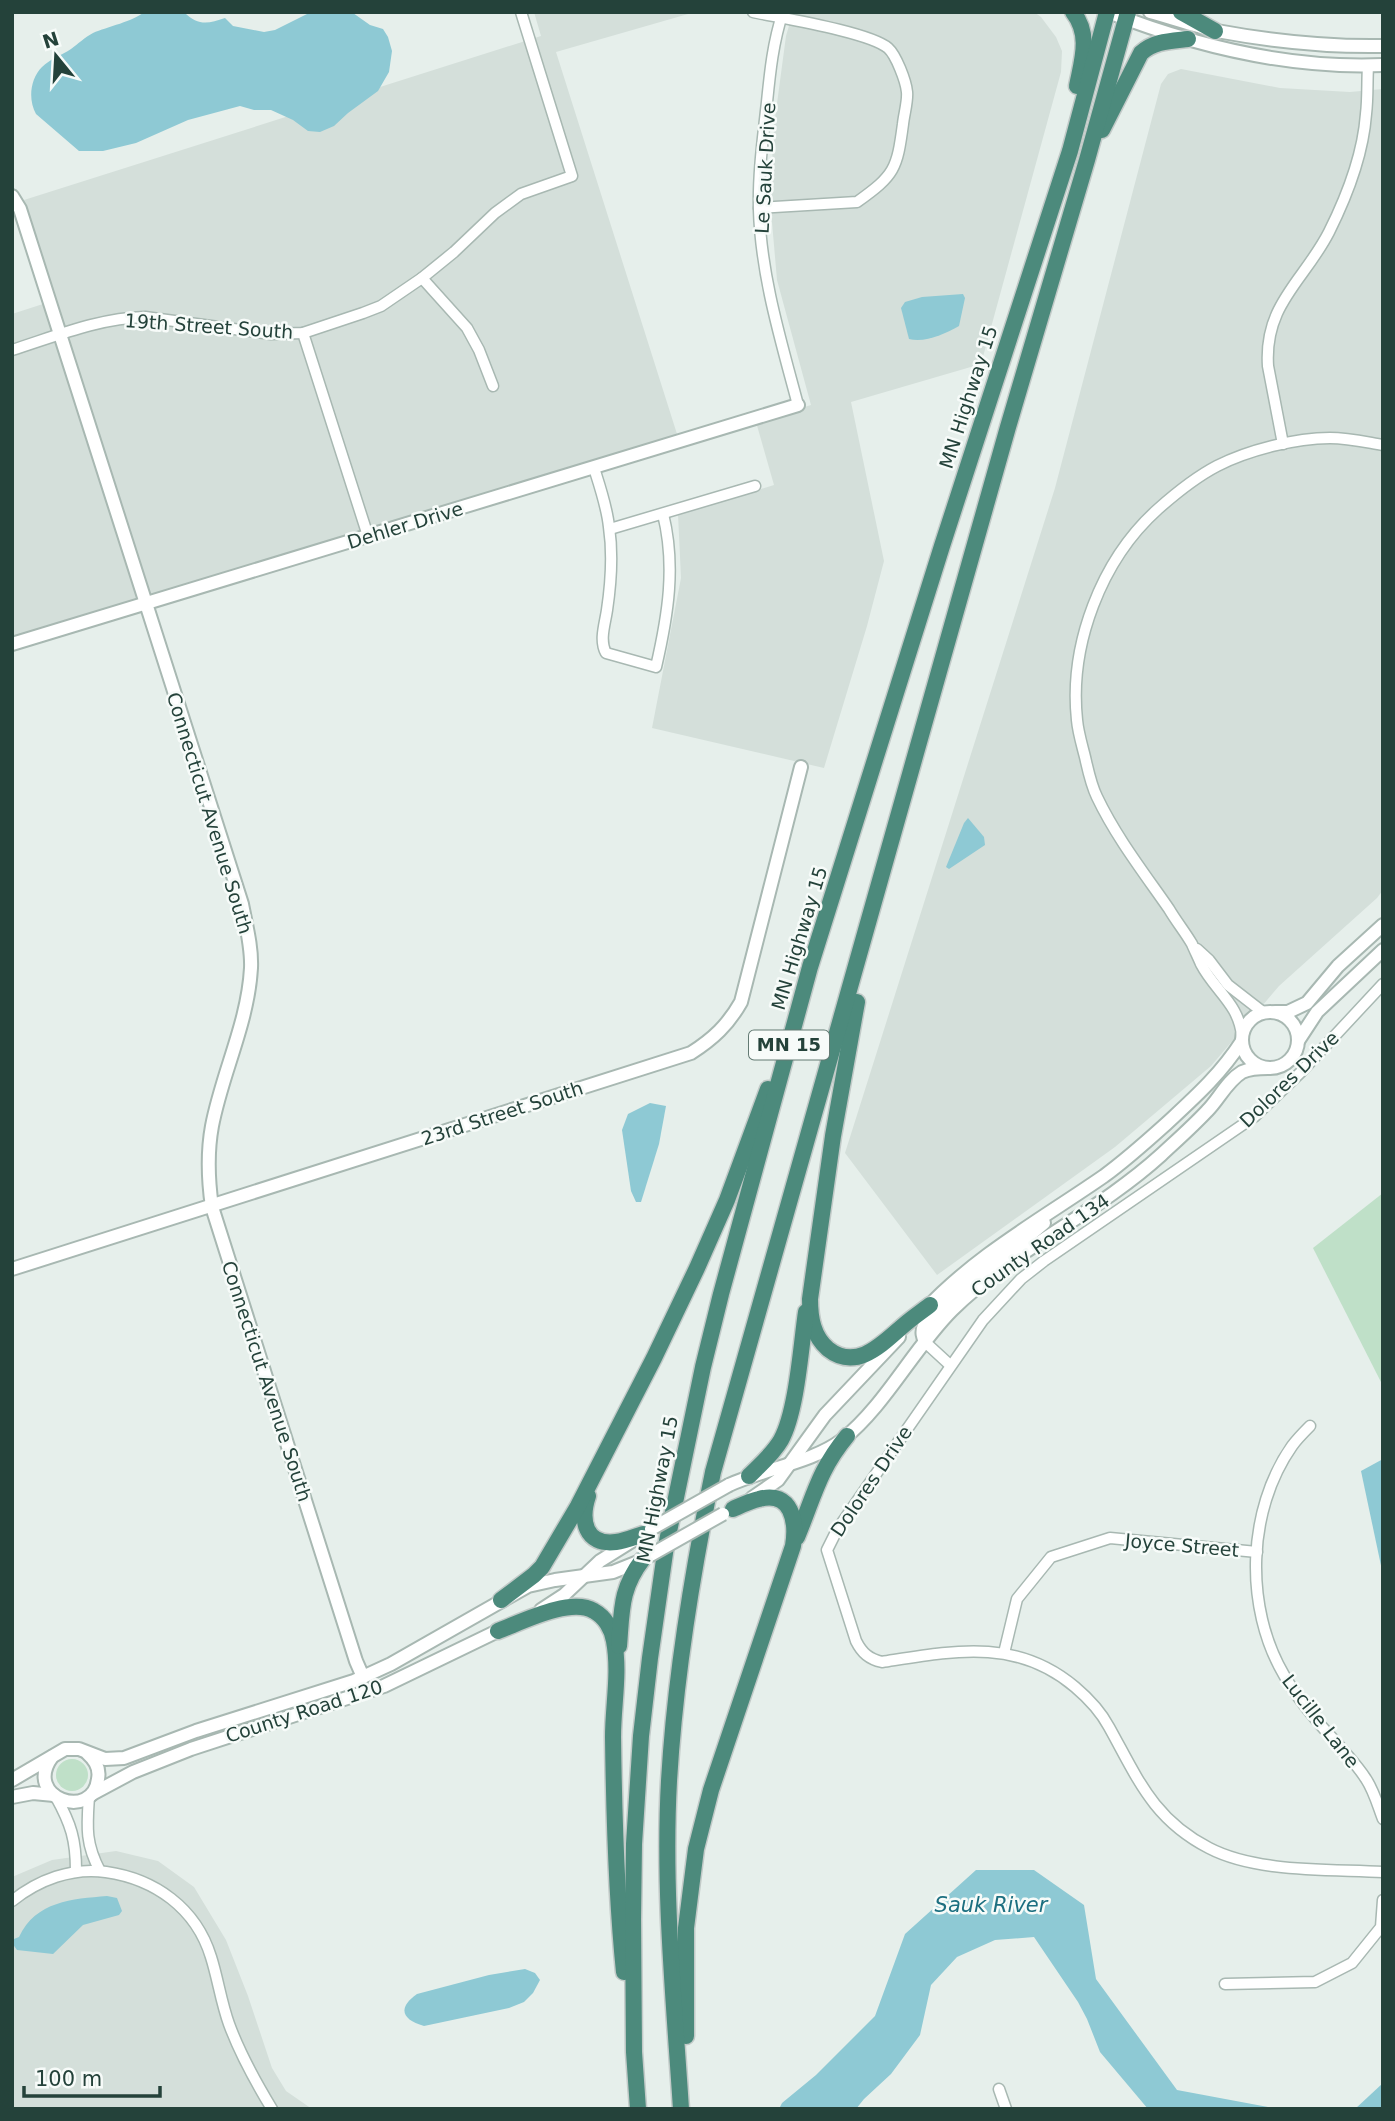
<svg xmlns="http://www.w3.org/2000/svg" width="1395" height="2121" viewBox="0 0 1395 2121" font-family="'DejaVu Sans',sans-serif">
<style>
.built{fill:#d4dfda}
.green{fill:#bfe0c8}
.water{fill:#8ec9d4}
.lines{fill:none;stroke-linecap:round;stroke-linejoin:round}
.minor-casing{stroke:#a8b8b2;stroke-width:13}
.tertiary-casing{stroke:#a8b8b2;stroke-width:16}
.trunk-casing{stroke:#c2cac8;stroke-width:19}
.minor{stroke:#fff;stroke-width:10}
.tertiary{stroke:#fff;stroke-width:12}
.trunk{stroke:#4c8a7c;stroke-width:16}
.tertiary-bridge-casing{stroke:#a8b8b2;stroke-width:16;stroke-linecap:butt}
.tertiary-bridge{stroke:#fff;stroke-width:12}
.labels{text-anchor:middle;stroke-width:5;stroke-linejoin:round;paint-order:stroke}
.shield{fill:#f7fbf9;stroke:#637a73;stroke-width:2}
.shield-label{font-size:18px;font-weight:bold;fill:#24423a}
.street-label{font-size:19px;fill:#24423a;stroke:#f7fbf9}
.water-label{font-size:21px;font-style:italic;fill:#1c6f80;stroke:#f7fbf9}
</style>
<rect width="100%" height="100%" fill="#e6efeb"/>
<g class="built">
<polygon points="534,12 695,12 556,52 677,434 152,602 24,200 541,36"/>
<polygon points="793,12 1034,12 1041,17 1056,37 1062,51 1061,72 981,364 851,402 884,561 867,626 824,768 652,728 681,578 678,514 774,485 756,422 811,405 777,280 770,199 774,126 786,36"/>
<polygon points="1181,69 1280,88 1350,92 1383,89 1383,890 1377,898 1279,986 1211,1066 1115,1147 937,1275 845,1153 1055,488 1161,84 1168,74"/>
<polygon points="43,304 142,602 12,641 12,314"/>
<polygon points="116,1851 158,1861 194,1887 226,1940 248,1996 272,2068 286,2091 312,2109 12,2109 12,1877 52,1860"/>
</g>
<g class="green">
<polygon points="1383,1193 1383,1386 1313,1248"/>
<circle cx="72" cy="1775" r="16"/>
</g>
<g class="water">
<path d="M144 12H184C198 26 208 24 225 18L233 26 264 32 275 30 311 12 353 13 370 25 383 29 388 37 392 51 389 72 378 91 348 113 334 126 320 132 308 131 293 120 271 110H254L240 106 188 120 136 143 103 151H79L36 114C28 100 30 79 42 67 50 59 62 55 71 49 78 44 85 37 93 33 107 27 134 21 144 12Z"/>
<path d="M963 294 965 298 959 326C945 334 925 343 909 339L901 308 905 302 922 297Z"/>
<polygon points="968,818 984,837 985,845 949,869 946,867 964,823"/>
<polygon points="650,1103 666,1106 659,1144 641,1202 636,1202 631,1191 622,1130 628,1114"/>
<polygon points="1383,1459 1383,1575 1361,1471"/>
<polygon points="976,1870 1034,1870 1084,1905 1096,1979 1177,2090 1278,2109 1148,2109 1100,2052 1087,2019 1078,2002 1034,1937 995,1940 957,1957 931,1985 920,2035 891,2074 864,2099 856,2109 779,2109 782,2103 816,2075 875,2016 905,1934"/>
<path d="M107 1896 117 1898 122 1911 119 1915 83 1925 53 1954 17 1950 12 1943 14 1939 19 1937C36 1901 72 1899 107 1896Z"/>
<path d="M525 1969 535 1973 540 1980 533 1993 524 2002 509 2008 424 2026C402 2020 397 2008 417 1994L489 1975Z"/>
<polygon points="1383,2083 1383,2109 1355,2109"/>
</g>
<g class="lines">
<defs>
<g id="minor">
<path d="M753 12C781 18 869 32 888 48 896 55 906 81 907 92 908 101 904 114 903 124 897 169 895 175 857 202L759 208"/>
<path d="M783 12C773 42 770 72 767 102 763 138 758 174 759 210 761 276 781 341 798 405"/>
<polyline points="422,278 467,328 479,350 493,386"/>
<polyline points="303,333 368,536"/>
<path d="M12 350C56 336 99 318 145 317L271 334 303 333 363 313 381 306 422 278 454 252 495 213 521 194 572 176 521 12"/>
<path d="M1283 444 1268 366C1264 304 1304 281 1329 232 1347 196 1363 155 1366 114 1368 98 1367 82 1368 66"/>
<path d="M594 468C600 487 607 507 609 527 613 554 611 583 607 610 605 624 599 640 606 653L656 667C668 615 676 566 663 514"/>
<polyline points="610,529 755,486"/>
<polyline points="1197,949 1209,960 1228,985 1264,1013"/>
<path d="M1383 984 1301 1072 1254 1117 1044 1261 1021 1279 983 1320 837 1530 827 1550 856 1641C862 1653 869 1659 882 1662 952 1651 1016 1637 1075 1687 1088 1698 1101 1712 1109 1727 1138 1779 1153 1819 1209 1848 1257 1873 1330 1869 1383 1872"/>
<path d="M1242 1036C1239 1004 1215 991 1201 964 1198 957 1195 951 1192 944 1185 932 1176 921 1169 909 1144 873 1116 837 1097 797 1091 785 1088 770 1085 757 1082 745 1078 732 1077 720 1069 645 1101 560 1158 509 1176 493 1196 477 1217 466 1248 450 1296 438 1330 438 1348 438 1365 442 1383 445"/>
<polyline points="925,1342 950,1365"/>
<path d="M1310 1426C1304 1432 1297 1439 1292 1446 1247 1510 1244 1607 1284 1675 1297 1698 1317 1722 1336 1742 1346 1754 1358 1766 1366 1779 1374 1791 1378 1806 1383 1819"/>
<polyline points="1004,1653 1017,1599 1051,1557 1110,1538 1257,1552"/>
<path d="M89 1796C87 1826 85 1843 100 1871"/>
<path d="M56 1797C71 1824 76 1840 76 1871"/>
<path d="M12 1901C38 1880 72 1867 106 1872 155 1879 196 1908 211 1957 218 1979 221 2002 229 2024 240 2054 255 2081 272 2109"/>
<polyline points="1225,1984 1315,1982 1352,1963 1381,1927 1383,1900"/>
<polyline points="999,2089 1006,2109"/>
</g>
<g id="tertiary">
<path d="M1108 12C1195 46 1289 69 1383 65"/>
<path d="M1150 12C1172 18 1195 26 1217 31 1271 41 1328 47 1383 46"/>
<path d="M12 196 20 209 242 904C246 925 252 947 251 968 248 1023 222 1073 212 1126 207 1153 208 1179 212 1207L356 1661 363 1677"/>
<polyline points="12,644 798,405"/>
<polyline points="1275,1012 1288,1012 1307,1003 1338,966 1383,925"/>
<circle cx="1270" cy="1040" r="28"/>
<polyline points="1298,1041 1317,1012 1383,950"/>
<path d="M12 1269 691 1053C713 1039 728 1025 741 1002L801 767"/>
<path d="M924 1311C976 1255 1042 1219 1104 1176 1126 1160 1146 1142 1166 1124 1195 1097 1220 1075 1242 1041"/>
<path d="M925 1342C923 1337 921 1332 924 1326 927 1319 935 1312 941 1306 973 1275 1011 1252 1044 1223"/>
<path d="M729 1485C764 1469 813 1462 842 1440 885 1406 913 1349 952 1310 1014 1249 1096 1214 1161 1155 1176 1141 1192 1127 1207 1111 1219 1099 1227 1081 1242 1072 1251 1068 1259 1068 1268 1068"/>
<polyline points="752,1498 778,1480 825,1415 899,1337"/>
<polyline points="541,1610 564,1595 600,1561 632,1541"/>
<path d="M52 1757C22 1798 93 1822 98 1779 100 1769 96 1761 88 1754"/>
<polyline points="12,1780 65,1749 79,1749 105,1759 124,1758 196,1731 354,1681 391,1664 528,1586 555,1580 613,1572 643,1560"/>
<polyline points="92,1794 133,1772 191,1749 384,1686 506,1627"/>
<polyline points="12,1797 33,1793 54,1795"/>
</g>
<g id="trunk">
<path d="M1073 12C1091 35 1082 60 1077 86"/>
<polyline points="1181,12 1215,31"/>
<path d="M1102 130 1141 53C1154 41 1170 41 1188 39"/>
<path d="M857 1002 833 1136 810 1299C810 1318 813 1336 828 1349 857 1372 883 1343 904 1325 912 1318 921 1312 930 1305"/>
<path d="M749 1476C760 1465 773 1454 781 1440 797 1411 801 1345 806 1312"/>
<path d="M588 1496C580 1520 585 1546 616 1542 625 1541 634 1537 643 1534"/>
<path d="M797 1537C814 1497 818 1471 847 1436"/>
<polyline points="501,1600 534,1575 542,1567 578,1506 654,1358 697,1268 727,1200 768,1089"/>
<path d="M498 1631C522 1622 570 1597 594 1611 605 1617 612 1629 614 1641 620 1673 613 1705 613 1737 614 1815 616 1894 624 1972"/>
<path d="M619 1646C622 1610 620 1589 643 1559"/>
<path d="M686 2036V1928L696 1849 711 1790 793 1546C797 1522 792 1490 759 1499 750 1501 742 1505 733 1509"/>
<polyline points="638,2109 634,2052 633,1919 634,1844 641,1736 650,1658 666,1546 703,1367 721,1294 810,967 942,546 1070,151 1107,12"/>
<path d="M681 2109C674 2000 663 1890 669 1781 675 1677 692 1574 713 1472L1008 427 1087 160 1128 12"/>
</g>
</defs>
<use href="#minor" class="minor-casing"/>
<use href="#tertiary" class="tertiary-casing"/>
<use href="#trunk" class="trunk-casing"/>
<use href="#minor" class="minor"/>
<use href="#tertiary" class="tertiary"/>
<use href="#trunk" class="trunk"/>
<defs>
<g id="tertiary-bridge">
<polyline points="651,1529 729,1485"/>
<polyline points="647,1557 723,1514"/>
</g>
</defs>
<use href="#tertiary-bridge" class="tertiary-bridge-casing"/>
<use href="#tertiary-bridge" class="tertiary-bridge"/>
</g>
<g class="labels">
<rect class="shield" x="749" y="1030.5" width="80" height="29" rx="5"/>
<g class="shield-label">
<text x="789" y="1051">MN 15</text>
</g>
<g class="street-label">
<text transform="translate(765 168) rotate(-87)" y="7">Le Sauk Drive</text>
<text transform="translate(209 326) rotate(4)" y="7">19th Street South</text>
<text transform="translate(968 397) rotate(-72)" y="7">MN Highway 15</text>
<text transform="translate(405 525) rotate(-17)" y="7">Dehler Drive</text>
<text transform="translate(210 813) rotate(73)" y="7">Connecticut Avenue South</text>
<text transform="translate(799 938) rotate(-73)" y="7">MN Highway 15</text>
<text transform="translate(1289 1079) rotate(-44)" y="7">Dolores Drive</text>
<text transform="translate(502 1113) rotate(-18)" y="7">23rd Street South</text>
<text transform="translate(1040 1245) rotate(-35)" y="7">County Road 134</text>
<text transform="translate(267 1381) rotate(72)" y="7">Connecticut Avenue South</text>
<text transform="translate(871 1481) rotate(-56)" y="7">Dolores Drive</text>
<text transform="translate(657 1489) rotate(-79)" y="7">MN Highway 15</text>
<text transform="translate(1182 1545) rotate(5)" y="7">Joyce Street</text>
<text transform="translate(304 1711) rotate(-18)" y="7">County Road 120</text>
<text transform="translate(1321 1721) rotate(52)" y="7">Lucille Lane</text>
</g>
<g class="water-label">
<text x="991" y="1912">Sauk River</text>
</g>
</g>
<rect width="1395" height="2121" fill="none" stroke="#24423a" stroke-width="28"/>
<g transform="translate(56 56) rotate(342)" stroke="#f7fbf9" stroke-width="5" paint-order="stroke">
<path d="M0-5L12 26L0 18L-12 26Z" fill="#24423a"/>
<text y="-10" font-size="19" font-weight="bold" text-anchor="middle" fill="#24423a">N</text>
</g>
<path d="M24 2086v10h136v-10" fill="none" stroke="#24423a" stroke-width="3.5"/>
<text x="35" y="2086" font-size="21" fill="#24423a" stroke="#f7fbf9" stroke-width="5" paint-order="stroke">100 m</text>
</svg>
